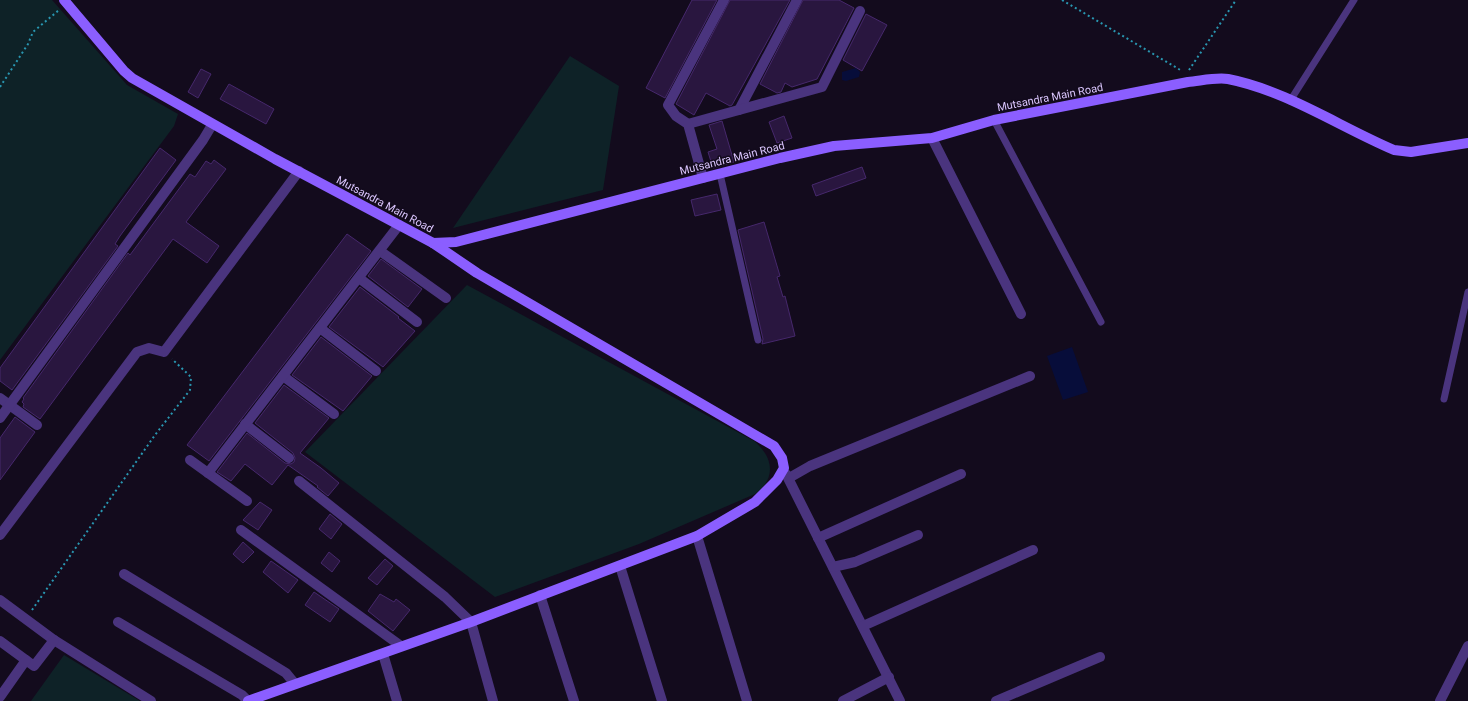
<svg xmlns="http://www.w3.org/2000/svg" width="1468" height="701" viewBox="0 0 1468 701" font-family="Roboto,sans-serif">
<style>
.green{fill:#0e2227}
.water{fill:#070d3a}
.building{fill:#29163f;stroke:#46286c}
.lines{fill:none;stroke-linecap:round;stroke-linejoin:round}
.path{stroke:#2997b1;stroke-width:2;stroke-dasharray:2 3;stroke-linecap:butt}
.lane{stroke:#4a347e;stroke-width:7}
.street{stroke:#4a347e;stroke-width:10}
.secondary{stroke:#8b5eff;stroke-width:10}
.labels{text-anchor:middle;stroke-width:3;stroke-linejoin:round;paint-order:stroke}
.street-label{font-size:11px;fill:#dcc7ff;stroke:#130b1d}
</style>
<rect width="100%" height="100%" fill="#130b1d"/>
<g class="green">
<polygon points="0,0 52,0 127,85 178,114 174,126 0,360"/>
<polygon points="570,56 619,86 603,190 453,228"/>
<path d="M467 285 754 441C773 457 777 478 755 494L639 544 495 597 305 452Z"/>
<polygon points="64,655 140,701 31,701"/>
</g>
<g class="water">
<polygon points="856,68 860,72 859,77 846,81 842,80 842,72"/>
<polygon points="1072,347 1088,392 1063,400 1047,356"/>
</g>
<g class="building">
<polygon points="692,0 717,0 665,98 646,88"/>
<polygon points="730,0 790,0 732,105 730,106 706,93 694,115 676,104"/>
<polygon points="803,0 839,0 854,8 817,79 792,87 785,83 781,92 777,93 760,84"/>
<polygon points="866,14 887,25 862,71 843,60"/>
<polygon points="201,69 211,74 198,98 188,92"/>
<polygon points="229,84 274,109 266,124 220,99"/>
<polygon points="784,116 792,138 777,143 769,122"/>
<polygon points="722,121 734,162 713,168 708,152 717,149 709,125"/>
<polygon points="160,148 176,160 120,236 115,244 118,246 12,390 0,381 0,368"/>
<polygon points="214,160 226,169 186,222 219,246 207,263 173,239 40,419 23,407 24,404 22,402 24,399 23,398 128,253 130,255 190,174 195,177 206,161 211,164"/>
<polygon points="862,167 866,178 816,196 812,185"/>
<polygon points="717,194 721,210 695,216 691,200"/>
<polygon points="764,222 780,276 777,277 783,297 785,296 795,336 762,344 763,339 738,230"/>
<polygon points="347,234 371,251 209,461 187,445"/>
<polygon points="381,259 422,289 408,307 368,276"/>
<polygon points="360,287 399,317 398,318 415,331 383,367 329,327"/>
<polygon points="321,337 372,376 343,411 292,375"/>
<polygon points="284,385 329,418 300,453 321,468 339,483 328,496 317,487 318,486 288,465 272,485 245,464 231,481 217,472 247,433 285,463 291,464 294,462 295,458 293,453 255,423"/>
<polygon points="15,417 35,432 0,480 0,438"/>
<polygon points="260,502 272,510 258,530 243,520"/>
<polygon points="330,514 342,524 331,539 319,529"/>
<polygon points="243,542 254,552 243,563 233,554"/>
<polygon points="329,552 340,561 332,572 321,563"/>
<polygon points="385,559 393,566 377,585 368,578"/>
<polygon points="271,561 298,580 288,593 263,572"/>
<polygon points="314,592 339,609 330,622 305,605"/>
<polygon points="380,594 394,602 396,599 410,610 393,631 368,611"/>
</g>
<g class="lines">
<g class="path">
<polyline points="1062,0 1182,71"/>
<polyline points="1189,70 1236,0"/>
<polyline points="0,87 28,44 33,32 59,10"/>
<polyline points="32,610 155,435 190,390 191,377 172,359"/>
</g>
<g class="lane">
<polyline points="1290,101 1354,0"/>
<polyline points="994,120 1101,322"/>
<polyline points="720,174 758,340"/>
<polyline points="1444,399 1468,292"/>
</g>
<g class="street">
<polyline points="739,110 797,0"/>
<polyline points="688,124 822,87 860,11"/>
<polyline points="932,138 1021,314"/>
<polyline points="703,178 688,124 676,116 668,105 724,0"/>
<polyline points="380,251 446,298"/>
<polyline points="359,278 417,322"/>
<polyline points="320,328 376,371"/>
<polyline points="283,376 334,414"/>
<polyline points="0,398 37,425"/>
<polyline points="0,418 203,140 212,125"/>
<polyline points="245,424 289,458"/>
<polyline points="190,460 247,501"/>
<polyline points="208,473 399,225"/>
<polyline points="786,474 900,701"/>
<polyline points="789,478 810,466 1030,376"/>
<polyline points="299,481 445,597 471,622 493,701"/>
<polyline points="241,530 401,646"/>
<polyline points="0,535 137,352 149,348 164,352 299,171"/>
<polyline points="697,536 747,701"/>
<polyline points="818,538 961,474"/>
<polyline points="620,566 662,701"/>
<polyline points="833,567 855,562 918,535"/>
<polyline points="124,574 286,673 295,684"/>
<polyline points="540,595 574,701"/>
<polyline points="0,600 54,640 151,701"/>
<polyline points="118,622 242,695 248,701"/>
<polyline points="863,626 1033,550"/>
<polyline points="0,641 34,666 54,640"/>
<polyline points="383,654 397,701"/>
<polyline points="0,697 26,660"/>
<polyline points="843,701 889,677"/>
<polyline points="996,701 1100,657"/>
<polyline points="1440,701 1468,646"/>
</g>
<g class="secondary">
<path d="M64 0 124 71 132 78 275 159 433 243 456 242 780 158 834 146 932 138 994 120 1188 82C1200 81 1216 77 1228 79 1285 90 1340 127 1394 150L1411 152 1468 143"/>
<polyline points="248,701 471,622 697,536 755,502 777,480 784,468 782,458 774,446 477,273 433,243"/>
</g>
</g>
<g class="labels">
<g class="street-label">
<text transform="translate(1050 97) rotate(-11)" y="4">Mutsandra Main Road</text>
<text transform="translate(732 158) rotate(-14)" y="4">Mutsandra Main Road</text>
<text transform="translate(385 204) rotate(28)" y="4">Mutsandra Main Road</text>
</g>
</g>
</svg>
